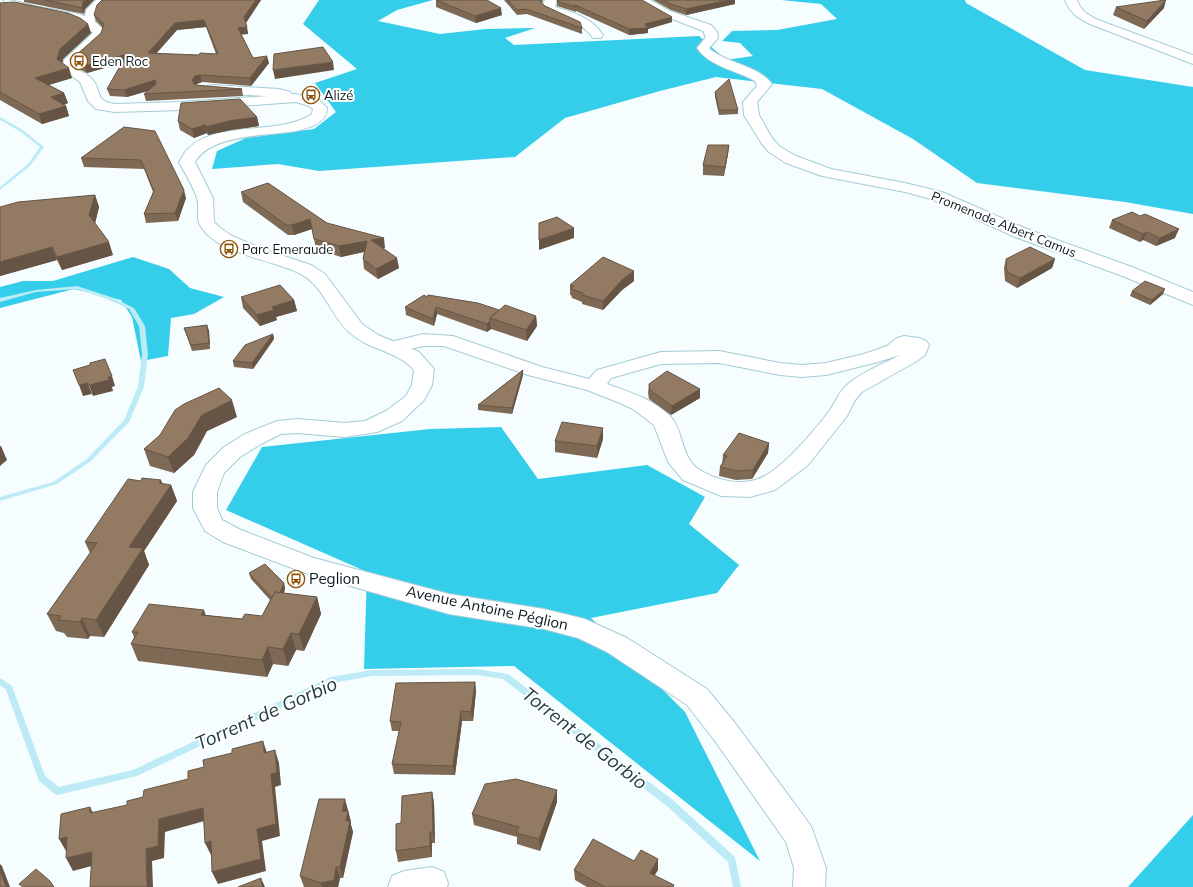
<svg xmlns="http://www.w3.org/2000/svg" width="1193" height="887" viewBox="0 0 1193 887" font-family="Mulish,sans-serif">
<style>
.forest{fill:#35ceea}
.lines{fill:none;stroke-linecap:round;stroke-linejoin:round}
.stream{fill:#bcebf6;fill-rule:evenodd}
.street-casing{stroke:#a4ccd5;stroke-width:2}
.secondary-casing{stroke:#a4ccd5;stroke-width:2}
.street{fill:#fff;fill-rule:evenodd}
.secondary{fill:#fff;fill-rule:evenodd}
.wall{fill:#7e6955;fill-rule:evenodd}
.shaded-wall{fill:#665545}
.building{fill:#927a63;stroke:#665545;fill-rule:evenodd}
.labels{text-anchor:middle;stroke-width:4;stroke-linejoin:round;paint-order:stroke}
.far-poi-label{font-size:13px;fill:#0a191d;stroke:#fff;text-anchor:start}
.far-street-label{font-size:13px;fill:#0a191d;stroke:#fff}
.poi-label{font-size:15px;fill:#0a191d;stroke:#fff;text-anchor:start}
.street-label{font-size:15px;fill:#0a191d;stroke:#fff}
.near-water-label{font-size:19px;font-style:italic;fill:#243d42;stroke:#fff}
</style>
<rect width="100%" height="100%" fill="#f5fdff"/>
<g class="forest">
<polygon points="319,0 433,0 397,10 378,21 440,34 486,29 535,28 505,38 514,45 699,36 726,60 753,56 740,43 722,41 732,31 777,30 837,19 821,4 781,0 965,0 966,3 1085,70 1193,87 1193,214 1125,202 977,183 913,139 822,89 716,77 660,91 565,118 515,157 319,171 278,164 212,169 217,151 246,138 314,129 336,112 315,83 357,69 303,24"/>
<polygon points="133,257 169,269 190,288 224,297 194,314 171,318 168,356 141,361 132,317 121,300 74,289 0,308 0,287 23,281 53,281"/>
<polygon points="501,427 538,479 647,465 705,497 689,524 739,565 717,593 591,618 685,712 760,861 514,666 364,669 367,572 226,510 262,447 430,429"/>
<polygon points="1193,815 1193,887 1128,887"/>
</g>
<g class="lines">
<g class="stream">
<polygon points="0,117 23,130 44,147 30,166 0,190 0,187 28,164 40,147 21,132 0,120"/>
<polygon points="77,286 111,297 134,308 145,326 148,354 144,387 129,422 91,461 57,484 0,501 0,497 53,482 87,459 124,420 138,387 142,354 139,326 129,309 107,299 77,289 36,292 0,302 0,298 36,290"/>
<polygon points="476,669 508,674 674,801 735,857 741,887 733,887 728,862 668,807 503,679 476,675 372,676 332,683 137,776 58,795 55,794 39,781 6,690 0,685 0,678 12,686 45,776 59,787 133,770 331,677 372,670"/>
</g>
<defs>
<g id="street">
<polygon points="96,0 109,0 98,11 95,21 82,22 80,20 85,17 86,10"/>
<path d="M545 0H557L555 7C573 12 592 18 603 35L601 38H593C579 17 552 19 542 6Z"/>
<path d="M635 0H650L670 11 711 25 717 32 718 38 709 48 711 50C729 64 758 65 772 84L757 102 759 115 772 138 779 146 796 156 831 169 905 183 942 192 1027 229 1132 267 1193 292V305L1120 275 1015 237 931 199 905 192 822 176 786 163 769 152 762 144 744 115 743 102 757 86 755 81C736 70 710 67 697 48L706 37 703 31 662 15Z"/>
<polygon points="212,85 279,89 290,92 294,98 292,101 287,102 277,97 207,92 205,89 207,86"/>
<path d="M423 334 453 336 542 367 589 379 597 370 661 352 719 351 780 363 802 365 826 363 864 354 887 346 897 338 904 336 919 338 926 341 929 345 925 355 917 361 862 392 855 400 847 416 808 465 775 490 750 497 721 496 683 480 668 462 654 425 633 409 620 403 587 390 528 375 444 346H423L394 353 387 351 384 347 387 343ZM900 355C885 363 858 374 847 385 839 392 836 401 830 410 816 429 780 472 758 479 740 486 716 480 700 470 681 459 684 432 671 417 654 399 629 392 607 384L611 378 661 364 719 363 780 375 802 377 826 375 878 362Z"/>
<polygon points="432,867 444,872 448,883 447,887 388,887 392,876 404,871"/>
</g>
<g id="secondary">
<path d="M3 0C16 0 22 3 34 6 58 12 89 9 105 32L102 39 75 64V68C80 71 87 74 91 78 103 90 93 101 115 104L182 102 296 94 319 100 327 108C327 123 309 128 296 131 267 136 211 134 195 162L213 198 214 222 219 227 232 236 263 249 311 265 325 274 362 324 378 335 419 352 434 369 432 385 424 400 402 421 377 432 345 437 297 433 281 434 261 444 240 457 224 473 217 492V508L222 520 241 530 314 558 449 594 544 609 585 619 627 638 707 689 735 723 811 826 826 868 825 887H793L794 868 786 842 715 741 687 705 607 652 578 638 544 629 449 614 308 574 223 542 205 531 193 508V492L206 465 224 447 245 434 277 421 297 419 345 423 365 421 386 411 406 396 412 385 414 370C396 350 368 350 349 332 330 315 324 285 299 273 272 260 227 255 207 234 192 219 201 213 197 198 193 186 185 173 179 162 182 158 184 152 188 149 216 120 279 136 312 114L313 109 309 106 296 102 182 110 115 112 96 109 88 101 80 82 62 69 64 60 93 33C70 9 19 21 3 0Z"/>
<path d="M1065 0H1077C1081 11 1088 15 1098 20L1193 55V64L1090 24C1078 18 1070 13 1065 0Z"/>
</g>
</defs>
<use href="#street" class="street-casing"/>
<use href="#secondary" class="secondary-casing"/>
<use href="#street" class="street"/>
<use href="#secondary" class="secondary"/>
</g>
<g class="wall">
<polygon points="24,0 94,0 85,9 84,14 24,2"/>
<path d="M102 0H261L246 23 248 34H241L253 58 269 63 251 86 202 82 197 84 195 85 242 89 243 96 146 101 144 94 148 91 127 97 110 96 107 89 122 63 87 73 76 67 74 60 101 33 103 28 96 21 94 15ZM206 27 216 54 199 55 156 54 177 30Z"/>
<polygon points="436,0 502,15 476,23 436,7"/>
<polygon points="504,0 543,0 542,3 545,6 582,28 582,34 527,14 517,15"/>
<polygon points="557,0 672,22 648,29 648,33 629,35 576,11 576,12 557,6"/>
<polygon points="653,0 735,0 735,4 686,15 671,10"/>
<polygon points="0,3 88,24 91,33 63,59 62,63 72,78 48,85 64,93 68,103 64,105 66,106 69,116 42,124 0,100"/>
<polygon points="1116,7 1164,8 1144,29 1113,15"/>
<polygon points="715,92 738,110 738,114 719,115 715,97"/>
<polygon points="257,117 259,126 231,130 208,135 207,133 194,138 180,130 178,121"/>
<polygon points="124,127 186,198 178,221 146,223 144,214 153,192 144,169 84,167 81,158"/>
<polygon points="729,145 728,154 724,176 703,175 703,165"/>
<polygon points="241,192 327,223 385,248 383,249 399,268 378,279 364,269 363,259 364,252 341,257 316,249 312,229 294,235 288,235 243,202"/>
<polygon points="95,195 99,207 95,223 113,255 62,270 57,260 0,276 0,207"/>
<polygon points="1112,220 1175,238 1156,246 1143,240 1140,242 1109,228"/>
<polygon points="1006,259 1055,259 1052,268 1017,288 1005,281 1004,268"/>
<polygon points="634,271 634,281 622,290 603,310 582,304 582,302 572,298 571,295 570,295 570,285"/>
<polygon points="1132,291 1163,294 1150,305 1130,296"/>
<polygon points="241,297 294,300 297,311 276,317 277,320 260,326 243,308"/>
<polygon points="427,297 499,310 536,316 537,326 527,341 491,329 487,332 437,314 434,326 406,315 405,307"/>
<polygon points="207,325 209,331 210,349 192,351 184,328"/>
<polygon points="273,334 274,339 253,369 234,367 233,361"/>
<polygon points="523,370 523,375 512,414 478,410 478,405"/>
<polygon points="649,384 700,398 671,415 649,399 648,393"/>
<polygon points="237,417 207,431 194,455 174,473 150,466 144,449"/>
<polygon points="603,428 603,439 597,458 555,452 555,441"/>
<polygon points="769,443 768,453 752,479 736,480 719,476 720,467 722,464 723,455"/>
<polygon points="162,484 171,485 177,501 144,551 149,565 104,637 90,636 88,639 67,637 64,633 56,631 47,614 90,553 85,542"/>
<polygon points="249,573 284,583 285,589 284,593 317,597 321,614 304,651 296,650 288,666 273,664 267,677 138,661 131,644 134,637 132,632 206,615 242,619 262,616 270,600 251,579"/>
<polygon points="475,682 476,691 473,721 462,721 455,775 394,774 392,764 399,731 392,731 390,721"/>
<polygon points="557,790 557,802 540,851 517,844 517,837 474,825 472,814"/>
<polygon points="432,792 434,803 435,843 432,843 432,857 398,862 396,851 401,823"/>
<polygon points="348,810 351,822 351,825 353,832 343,878 340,878 338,887 304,887 300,876"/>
<polygon points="658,859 658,870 654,875 674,887 587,887 575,880 574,870 634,861"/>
</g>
<g class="shaded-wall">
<polygon points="85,0 94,0 85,9 84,14 82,8 83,2"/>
<polygon points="256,0 261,0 245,24 244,17"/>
<polygon points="729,0 735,0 735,4 686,15 686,9"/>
<polygon points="1166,0 1164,8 1144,29 1147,21"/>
<polygon points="501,8 502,15 476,23 475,16"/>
<polygon points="672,17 672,22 648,29 648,33 629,35 629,29 645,24"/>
<polygon points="204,20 206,27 177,30 150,60 148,53 175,23"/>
<polygon points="88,24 91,33 63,59 61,69 57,59 60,49"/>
<polygon points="247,27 248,34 239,35 238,28"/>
<polygon points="127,54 129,61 87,73 85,66"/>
<polygon points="267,56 269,63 251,86 250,78"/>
<polygon points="333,62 334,70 275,79 273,70"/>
<polygon points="69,68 72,78 39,88 35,78"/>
<polygon points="200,75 202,82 197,84 194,87 192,80 195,76"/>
<polygon points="155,80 157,88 127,97 124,90"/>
<polygon points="64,93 68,103 55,107 51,97"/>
<polygon points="66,106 69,116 42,124 39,114"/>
<polygon points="257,117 259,126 231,130 208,135 206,127 229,121"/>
<polygon points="205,125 207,133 194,138 192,129"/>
<polygon points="729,145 728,154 724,176 725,167"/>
<polygon points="184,190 186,198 178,221 175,213"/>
<polygon points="95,195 99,207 94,228 89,215"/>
<polygon points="310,219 312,229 294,235 292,225"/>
<polygon points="574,228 574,238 539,250 539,240"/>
<polygon points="1179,229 1175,238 1156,246 1160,238"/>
<polygon points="1147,232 1143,240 1140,242 1143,234"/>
<polygon points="384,238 385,248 373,251 371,240"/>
<polygon points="367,241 368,251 341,257 339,246"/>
<polygon points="109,242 113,255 62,270 57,257"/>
<polygon points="52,247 57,260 0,276 0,262"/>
<polygon points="397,258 399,268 378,279 376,269"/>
<polygon points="1055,259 1052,268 1017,288 1020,278"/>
<polygon points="634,271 634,281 622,290 603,310 603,301 622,280"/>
<polygon points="1165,289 1163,294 1150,305 1152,300"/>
<polygon points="294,300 297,311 276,317 277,320 260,326 257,315 272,307"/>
<polygon points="436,307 437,314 434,326 433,319"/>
<polygon points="536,316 537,326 527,341 526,330"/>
<polygon points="490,321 491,329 487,332 487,324"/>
<polygon points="207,325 209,331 210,349 209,343"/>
<polygon points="273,334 274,339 253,369 252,363"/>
<polygon points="523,370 523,375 512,414 512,408"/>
<polygon points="112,376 115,386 112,387 113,391 93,396 89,385"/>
<polygon points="88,383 92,394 83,396 79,385"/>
<polygon points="700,389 700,398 671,415 672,406"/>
<polygon points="232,400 237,417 207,431 194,455 174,473 168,457 202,415"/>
<polygon points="603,428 603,439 597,458 597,446"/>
<polygon points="769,443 768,453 752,479 753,470"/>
<polygon points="0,446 1,446 7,460 0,466"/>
<polygon points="161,480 166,492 171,485 177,501 144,551 149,565 104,637 96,620 129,547 159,483"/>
<polygon points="284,583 285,589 278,609 276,603"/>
<polygon points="317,597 321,614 304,651 299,634"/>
<polygon points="204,610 210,627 201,615"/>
<polygon points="82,618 90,636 88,639 80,622"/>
<polygon points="291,633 296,650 288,666 283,649"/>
<polygon points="268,647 273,664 267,677 262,660"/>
<polygon points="475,682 476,691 473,721 471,712"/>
<polygon points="461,711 462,721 455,775 453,766"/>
<polygon points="263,741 267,753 264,753"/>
<polygon points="275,750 279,763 281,785 275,787 280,836 262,841 266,871 218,884 212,872 257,829 271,774"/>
<polygon points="557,790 557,802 540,851 539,839"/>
<polygon points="432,792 434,803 435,843 433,832"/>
<polygon points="345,799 348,810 345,822 342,811"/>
<polygon points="90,807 97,820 90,813"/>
<polygon points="203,808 208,820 165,832 164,858 152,861 153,887 147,887 146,849 159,819"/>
<polygon points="348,811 351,822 351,825 353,832 343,878 340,867 346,821"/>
<polygon points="430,832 432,843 432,857 430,846"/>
<polygon points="67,837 66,851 59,839"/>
<polygon points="211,841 216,854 211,855 205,843"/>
<polygon points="92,852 99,864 73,871 66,858"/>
<polygon points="658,859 658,870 650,883 650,873"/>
<polygon points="0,864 2,866 10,887 6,887 0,871"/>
<polygon points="336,867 340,878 338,887 322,887 321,883"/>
<polygon points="261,878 265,887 262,887"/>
</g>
<g class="building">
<polygon points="45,0 85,0 83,2 82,8"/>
<path d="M102 0H256L244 17 247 27 238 28 253 58 267 56 250 78 200 75 195 76 192 80 195 85 242 89 144 94 156 84 155 80 124 90 107 89 127 54 85 66 74 60V57L101 33 104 24 94 15 97 5ZM204 20 218 54 200 53 199 55 148 53 175 23Z"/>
<polygon points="436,0 487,0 501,8 475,16"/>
<polygon points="508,0 541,0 540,1 545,6 580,22 582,28 526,9 517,10"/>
<polygon points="557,0 642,0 672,17 645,24 648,28 629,29 575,5 576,7 557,1"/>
<polygon points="663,0 729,0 686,9 671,4"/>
<polygon points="1165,0 1166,0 1147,21 1116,7"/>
<polygon points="14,2 68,13 80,18 88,24 60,49 57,59 69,68 35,78 64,93 51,97 66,106 39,114 0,92 0,3"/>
<polygon points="323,47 333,62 273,70 274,54"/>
<polygon points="729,79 738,110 719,110 715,92"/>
<polygon points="240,99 257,117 229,121 206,127 205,125 192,129 178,121 181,103"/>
<polygon points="124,127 155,131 184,190 175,213 144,214 154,191 141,160 81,158"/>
<polygon points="708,145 729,145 725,167 703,165"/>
<polygon points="268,183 327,223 384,238 371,240 397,258 376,269 363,259 367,241 339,246 314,239 310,219 292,225 286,225 241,192"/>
<polygon points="95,195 89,215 109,242 57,257 52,247 0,262 0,207 18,202"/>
<polygon points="1132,212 1140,216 1145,214 1179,229 1160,238 1147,232 1143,234 1112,220"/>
<polygon points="557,217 574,228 539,240 539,223"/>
<polygon points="1030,247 1055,259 1020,278 1007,272 1006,259"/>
<polygon points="603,257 634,271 622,280 603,301 582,295 583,293 571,289 574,286 570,285"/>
<polygon points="1145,281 1165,289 1152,300 1132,291"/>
<polygon points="280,285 294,300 272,307 274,310 257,315 241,297"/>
<polygon points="424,295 427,297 428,295 478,303 499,310 490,318 490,321 487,324 436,307 433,319 405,307"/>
<polygon points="505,305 536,316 526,330 490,318"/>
<polygon points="207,325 209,343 191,345 184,328"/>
<polygon points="273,334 252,363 233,361 245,345"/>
<polygon points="105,359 112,376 108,377 109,380 89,385 88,383 79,385 73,370 90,365 90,363"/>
<polygon points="523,370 512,408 478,405"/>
<polygon points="667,371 700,389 672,406 650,390 649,384"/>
<polygon points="219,388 232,400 202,415 188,438 168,457 144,449 160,435 175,410 184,404"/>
<polygon points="562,422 603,428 597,446 555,441"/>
<polygon points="739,433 769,443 753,470 737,471 720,467 727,456 723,455"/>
<polygon points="142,478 161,480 159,483 171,485 129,547 143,548 96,620 82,618 80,622 58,620 61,616 47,614 97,543 85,542 128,479 141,481"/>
<polygon points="265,564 284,583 280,593 275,592 272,598 249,573"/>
<polygon points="275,592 317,597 299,634 291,633 283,649 268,647 262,660 131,644 138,632 132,632 149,604 204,610 201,615 242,619 245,614 262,616"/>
<polygon points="475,682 471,712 461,711 453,766 392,764 401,722 390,721 396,683"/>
<polygon points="263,741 264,753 275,750 277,773 271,774 276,824 257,829 261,859 212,872 211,841 205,843 203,808 159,819 158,846 146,849 147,887 90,887 92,852 66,858 67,837 59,839 61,814 90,807 90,813 127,805 127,801 143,797 144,790 188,779 188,771 204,767 203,760 232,753 232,749"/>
<polygon points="516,779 557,790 539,839 516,833 519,827 472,814 485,784"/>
<polygon points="432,792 433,832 430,832 430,846 396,851 396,824 401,823 402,796"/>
<polygon points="319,799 345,799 342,811 348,811 346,821 350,821 340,867 336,867 334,880 321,883 300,876"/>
<polygon points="593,839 634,861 641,850 658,859 650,873 674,885 673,887 605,887 574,870"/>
<polygon points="36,869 50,881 54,887 23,887 19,884"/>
<polygon points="0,871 6,887 0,887"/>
<polygon points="261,878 262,887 238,887"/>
</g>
<defs>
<symbol id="bus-ring" viewBox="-11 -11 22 22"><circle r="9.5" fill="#fff" stroke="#8d550c" stroke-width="1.5"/><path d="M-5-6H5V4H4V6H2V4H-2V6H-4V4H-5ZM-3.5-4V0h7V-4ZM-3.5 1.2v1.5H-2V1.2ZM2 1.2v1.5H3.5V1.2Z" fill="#8d550c"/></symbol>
</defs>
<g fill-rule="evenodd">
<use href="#bus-ring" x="69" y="51" width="20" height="20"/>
<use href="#bus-ring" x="301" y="85" width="20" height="20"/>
<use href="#bus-ring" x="219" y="239" width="20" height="20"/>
<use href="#bus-ring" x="286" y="569" width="20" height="20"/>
</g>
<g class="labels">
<g class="far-poi-label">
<text x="92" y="66">Eden Roc</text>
<text x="324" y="100">Alizé</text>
<text x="242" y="254">Parc Emeraude</text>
</g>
<g class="far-street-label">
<text transform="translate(1004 224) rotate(22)" y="5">Promenade Albert Camus</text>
</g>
<g class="poi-label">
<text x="309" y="584">Peglion</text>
</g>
<g class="street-label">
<text transform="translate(487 608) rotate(12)" y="5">Avenue Antoine Péglion</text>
</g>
<g class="near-water-label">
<text transform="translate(266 713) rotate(-24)" y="7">Torrent de Gorbio</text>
<text transform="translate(585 738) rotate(38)" y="7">Torrent de Gorbio</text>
</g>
</g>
</svg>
